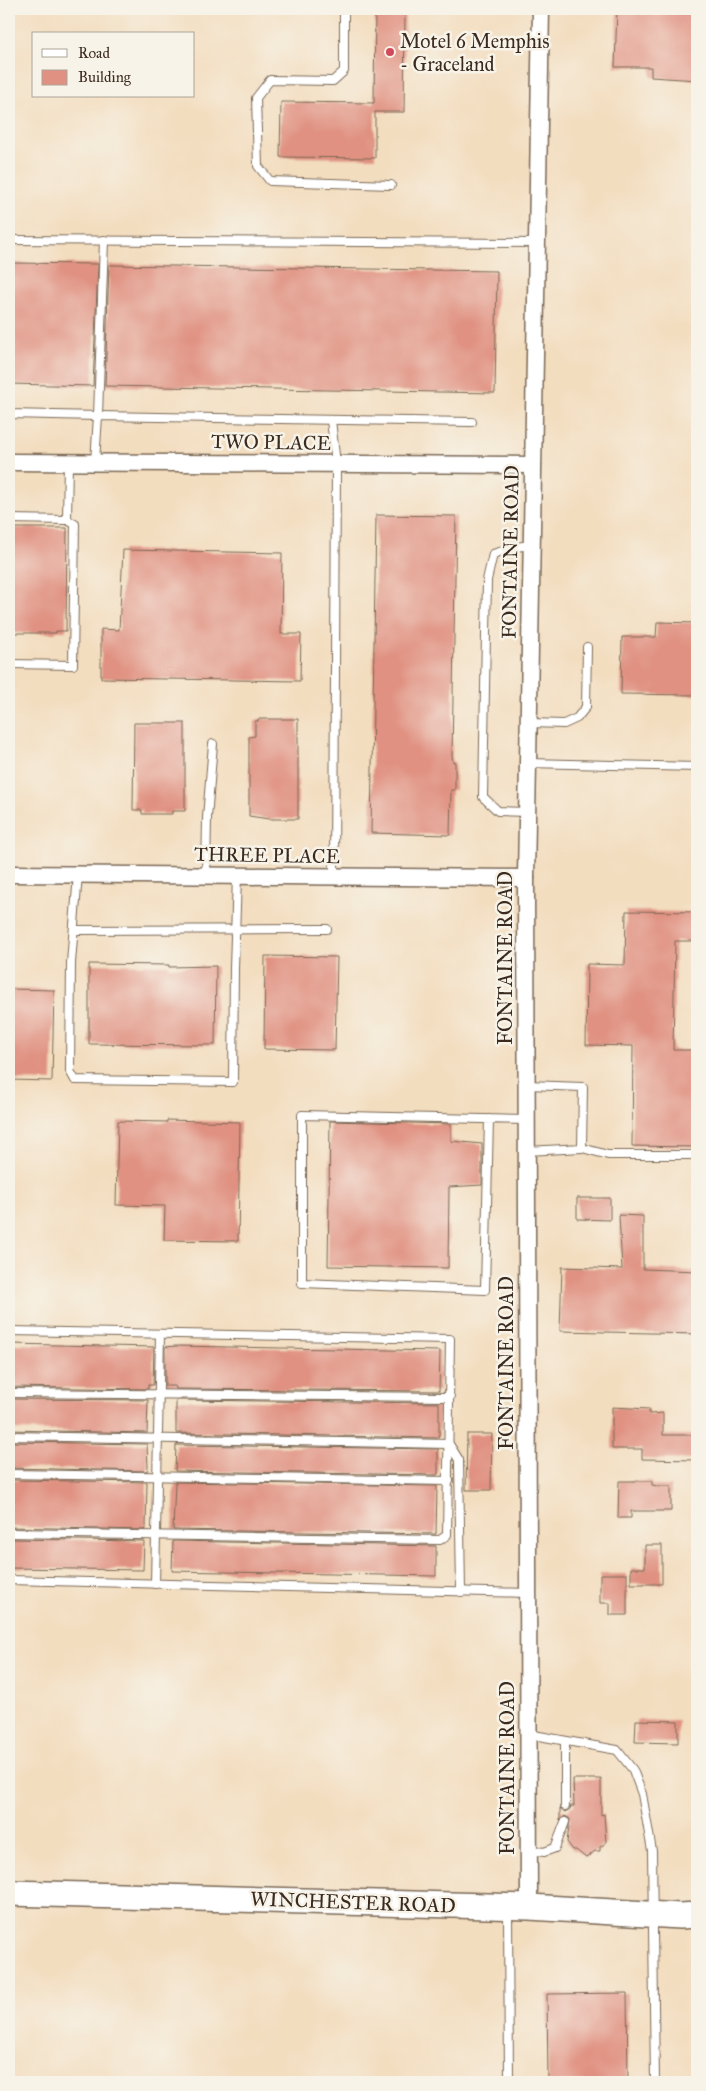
<svg xmlns="http://www.w3.org/2000/svg" width="706" height="2091" viewBox="0 0 706 2091" font-family="'IM FELL Great Primer',serif">
<style>
.building{fill:#e09181}
.lines{fill:none;stroke-linecap:round;stroke-linejoin:round}
.lane-casing{stroke:#7b6956;stroke-width:10}
.street-casing{stroke:#7b6956;stroke-width:19}
.primary-casing{stroke:#7b6956;stroke-width:28}
.lane{stroke:#fff;stroke-width:8}
.street{stroke:#fff;stroke-width:16}
.primary{stroke:#fff;stroke-width:25}
.poi-dot{fill:#d1495b;stroke:#f7f3e8;stroke-width:2}
.labels{text-anchor:middle;stroke-width:5;stroke-linejoin:round;paint-order:stroke}
.poi-label{font-size:20px;fill:#3b2a1e;stroke:#f7f3e8;text-anchor:start}
.street-label{font-size:20px;fill:#3b2a1e;stroke:#f7f3e8}
</style>
<rect width="100%" height="100%" fill="#f7f3e8"/>
<filter id="ink" filterUnits="userSpaceOnUse"><feTurbulence type="fractalNoise" baseFrequency=".02" numOctaves="2"/><feDisplacementMap in="SourceGraphic" scale="10" xChannelSelector="R" yChannelSelector="G"/><feConvolveMatrix kernelMatrix="1 2 1 2 8 2 1 2 1" color-interpolation-filters="sRGB"/></filter>
<filter id="wash" filterUnits="userSpaceOnUse"><feTurbulence type="fractalNoise" baseFrequency=".0096" numOctaves="4" result="noise"/><feDisplacementMap in="SourceGraphic" scale="20" xChannelSelector="R" yChannelSelector="G"/><feGaussianBlur stdDeviation="1.12" result="paint"/><feColorMatrix in="noise" values="0 0 0 0 0 0 0 0 0 0 0 0 0 0 0 0 0 1.4 0 .05"/><feComposite in="paint" operator="in"/></filter>
<g filter="url(#wash)">
<rect width="100%" height="100%" fill="#f3ddbf"/>
<g id="blocks">
<g class="building">
<polygon points="375,9 405,9 404,112 375,112 375,158 280,157 281,102 374,103"/>
<polygon points="617,9 697,9 697,80 651,77 651,67 615,67"/>
<polygon points="9,263 98,264 93,386 9,384"/>
<polygon points="109,265 497,271 495,393 105,386"/>
<polygon points="376,515 456,516 452,756 453,762 455,762 455,790 451,790 450,835 371,833"/>
<polygon points="9,528 67,528 66,631 56,631 56,633 9,633"/>
<polygon points="123,550 282,553 281,634 301,634 300,681 101,678 101,629 119,630"/>
<polygon points="657,622 697,623 697,695 621,694 622,637 656,637"/>
<polygon points="258,719 298,719 298,819 269,819 249,816 249,737 255,736 255,721 258,721"/>
<polygon points="134,723 185,723 185,811 172,811 172,814 142,814 142,810 133,810"/>
<polygon points="626,911 697,912 697,941 675,941 673,1050 697,1050 697,1147 632,1146 633,1046 586,1045 587,964 625,965"/>
<polygon points="265,956 337,957 335,1050 264,1049"/>
<polygon points="89,964 169,965 169,967 216,966 215,1045 89,1044"/>
<polygon points="9,989 54,990 52,1081 9,1080"/>
<polygon points="167,1120 240,1122 238,1241 164,1240 165,1206 116,1205 118,1121 167,1122"/>
<polygon points="330,1121 451,1124 451,1141 482,1144 482,1185 449,1187 448,1268 328,1266"/>
<polygon points="577,1198 610,1198 610,1220 577,1219"/>
<polygon points="619,1215 643,1216 643,1269 697,1271 697,1334 560,1331 562,1267 622,1269"/>
<polygon points="9,1344 154,1347 153,1385 148,1385 148,1389 9,1387"/>
<polygon points="176,1346 440,1351 439,1391 176,1389 175,1386 165,1386 165,1347"/>
<polygon points="9,1399 148,1400 147,1433 9,1430"/>
<polygon points="176,1400 439,1403 439,1435 438,1438 176,1433"/>
<polygon points="612,1407 649,1409 649,1414 663,1413 663,1435 697,1435 697,1460 642,1459 642,1449 612,1449"/>
<polygon points="467,1434 492,1434 491,1490 466,1490"/>
<polygon points="9,1442 147,1444 148,1467 147,1471 9,1468"/>
<polygon points="176,1445 438,1449 438,1473 437,1475 175,1471"/>
<polygon points="9,1480 147,1482 146,1527 144,1530 9,1527"/>
<polygon points="619,1481 652,1481 652,1485 657,1486 671,1486 671,1511 631,1511 631,1518 618,1518"/>
<polygon points="175,1482 437,1486 436,1534 173,1530"/>
<polygon points="9,1539 144,1541 143,1570 9,1568"/>
<polygon points="173,1541 436,1546 436,1576 172,1571"/>
<polygon points="645,1545 662,1545 662,1584 631,1584 631,1568 645,1568"/>
<polygon points="600,1574 627,1574 627,1615 610,1615 610,1603 600,1603"/>
<polygon points="636,1720 678,1721 678,1743 635,1742"/>
<polygon points="573,1779 601,1779 601,1815 604,1814 606,1843 600,1847 600,1851 595,1851 586,1858 576,1850 573,1850 567,1842 570,1819 565,1816 560,1820 560,1808 565,1812 570,1809 571,1806 574,1806"/>
<polygon points="627,1993 628,2082 548,2082 547,1994"/>
</g>
</g>
</g>
<g filter="url(#ink)">
<use href="#blocks" fill-opacity="0" stroke="#7b6956" stroke-width="1"/>
<g class="lines">
<defs>
<g id="lane">
<polyline points="344,9 344,71 333,81 270,80 256,98 258,166 270,181 391,185"/>
<polyline points="9,240 537,243"/>
<polyline points="9,414 98,416 104,240"/>
<polyline points="331,420 336,464 334,876"/>
<polyline points="95,462 98,416 472,422"/>
<polyline points="9,519 67,520 75,524 73,665 9,664"/>
<polyline points="67,520 68,462"/>
<polyline points="529,723 564,724 577,718 586,707 587,647"/>
<polyline points="528,763 697,767"/>
<polyline points="527,812 498,811 483,797 487,580 493,554 515,547 532,545"/>
<polyline points="78,874 71,963 70,1071 75,1080 233,1082 234,968 237,876"/>
<polyline points="206,875 207,818 213,744"/>
<polyline points="74,930 327,929"/>
<polyline points="527,1085 583,1087 582,1148 527,1151"/>
<polyline points="489,1119 485,1290 302,1283 302,1115 526,1120"/>
<polyline points="582,1148 608,1155 697,1155"/>
<polyline points="9,1331 450,1339 447,1535 440,1540 9,1533"/>
<polyline points="9,1393 450,1397"/>
<polyline points="9,1436 449,1444 459,1460 461,1592"/>
<polyline points="9,1474 449,1481"/>
<polyline points="9,1580 528,1593"/>
<polyline points="155,1584 160,1334"/>
<polyline points="528,1734 617,1750 633,1770 642,1794 652,1851 655,2082"/>
<polyline points="565,1741 565,1806"/>
<polyline points="529,1850 544,1852 555,1848 565,1822"/>
<polyline points="508,1911 509,2082"/>
</g>
<g id="street">
<polyline points="9,462 533,465"/>
<polyline points="9,874 526,878"/>
<polyline points="529,1907 526,878 541,9"/>
</g>
<polyline id="primary" points="9,1893 529,1907 680,1916 697,1915"/>
</defs>
<use href="#lane" class="lane-casing"/>
<use href="#street" class="street-casing"/>
<use href="#primary" class="primary-casing"/>
<use href="#lane" class="lane"/>
<use href="#street" class="street"/>
<use href="#primary" class="primary"/>
</g>
</g>
<circle class="poi-dot" cx="390" cy="52" r="5"/>
<g class="labels">
<g class="poi-label">
<text x="400" y="48">Motel 6 Memphis<tspan x="400" dy="23">- Graceland</tspan></text>
</g>
<g class="street-label">
<text transform="translate(271 442) rotate(1)" y="7">TWO PLACE</text>
<text transform="translate(510 552) rotate(-89)" y="7">FONTAINE ROAD</text>
<text transform="translate(267 855) rotate(1)" y="7">THREE PLACE</text>
<text transform="translate(505 958) rotate(-90)" y="7">FONTAINE ROAD</text>
<text transform="translate(506 1363) rotate(-90)" y="7">FONTAINE ROAD</text>
<text transform="translate(507 1768) rotate(-90)" y="7">FONTAINE ROAD</text>
<text transform="translate(353 1902) rotate(2)" y="7">WINCHESTER ROAD</text>
</g>
</g>
<rect width="706" height="2091" fill="none" stroke="#f7f3e8" stroke-width="30"/>
<rect x="32" y="32" width="162" height="65" fill="#f7f3e8" stroke="#aca397"/>
<rect x="42" y="49" width="25" height="8" fill="#ffffff" stroke="#aca397"/>
<text x="78" y="58" font-size="15" fill="#3b2a1e">Road</text>
<rect x="42" y="70" width="25" height="15" fill="#e09181" stroke="#aca397"/>
<text x="78" y="82" font-size="15" fill="#3b2a1e">Building</text>
</svg>
